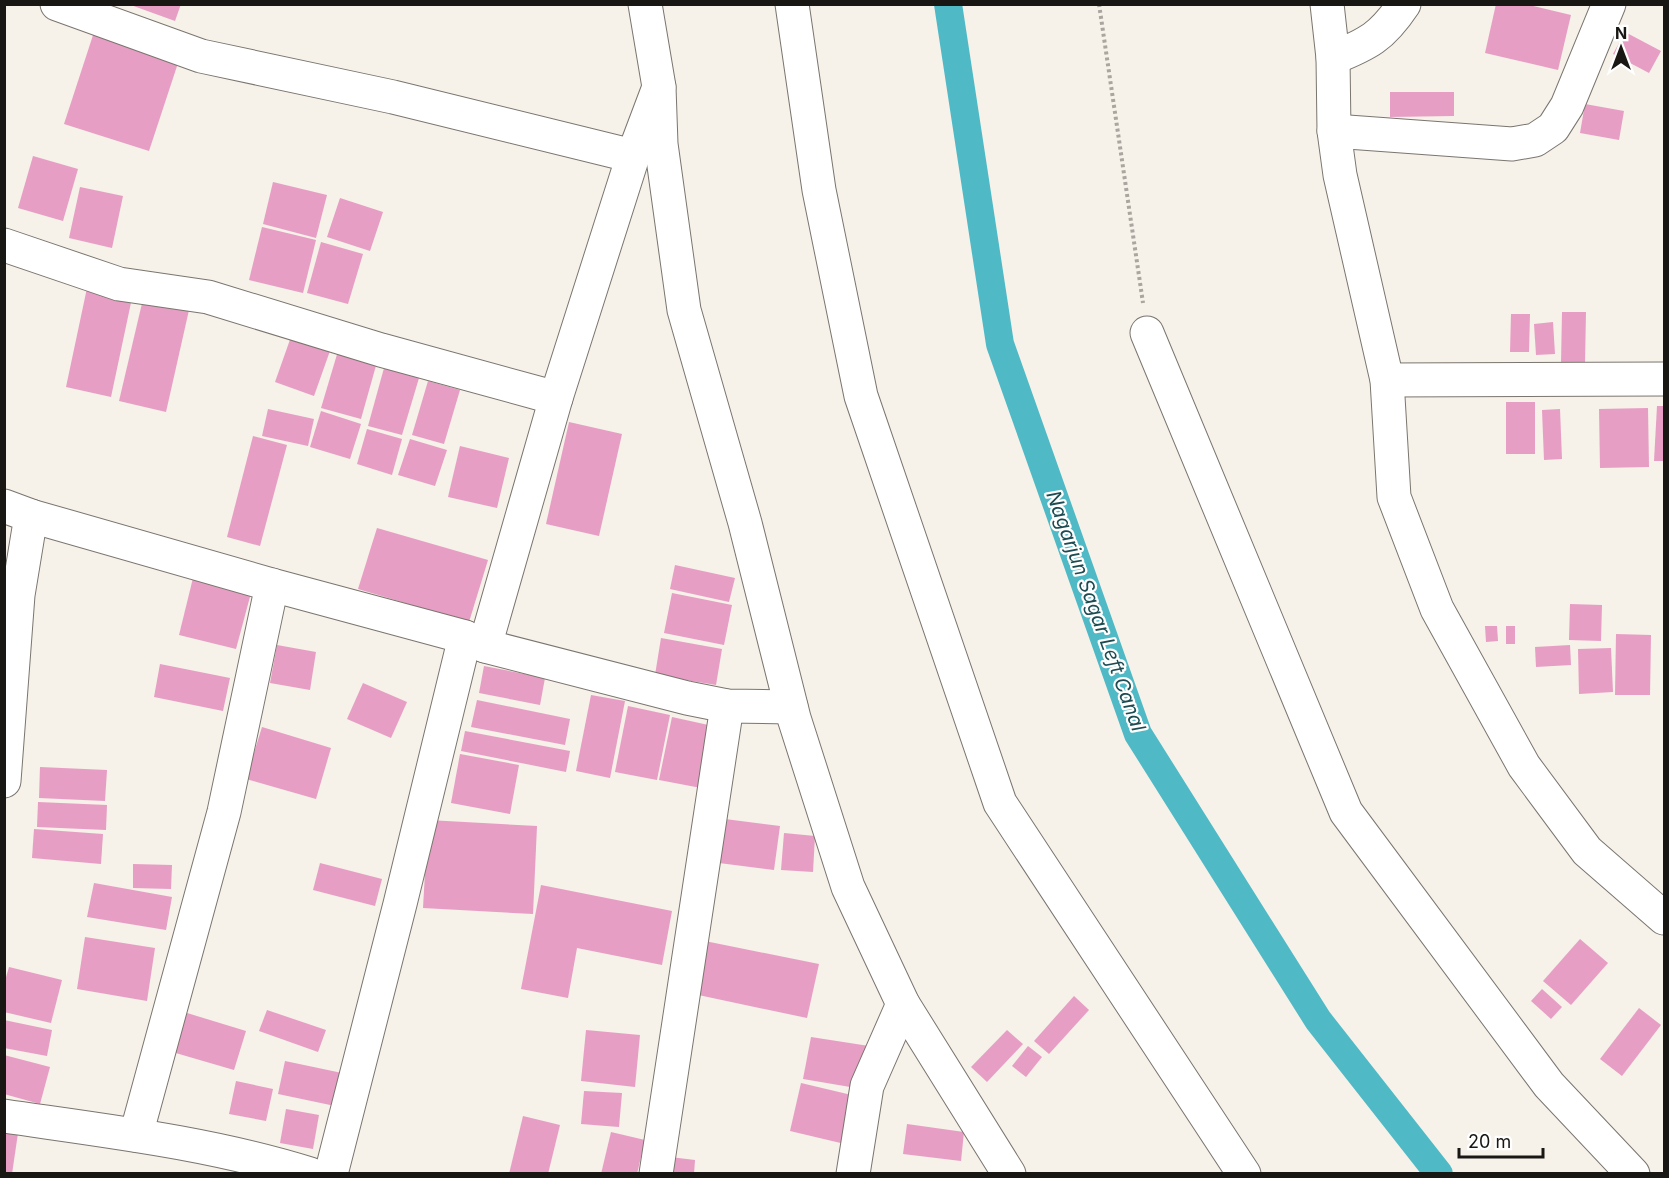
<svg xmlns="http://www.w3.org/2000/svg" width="1669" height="1178" viewBox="0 0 1669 1178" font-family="Inter,sans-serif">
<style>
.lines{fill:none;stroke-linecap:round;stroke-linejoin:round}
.canal{stroke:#4fbac6;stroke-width:28}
.building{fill:#e79ec4}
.minor-casing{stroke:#7a756e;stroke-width:35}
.path{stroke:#a9a59f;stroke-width:4;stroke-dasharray:3 3;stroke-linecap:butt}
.minor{stroke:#fff;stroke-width:33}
.labels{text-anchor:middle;stroke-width:4.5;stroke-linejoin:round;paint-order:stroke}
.water-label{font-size:20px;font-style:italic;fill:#1c4c51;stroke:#fff}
</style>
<rect width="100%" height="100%" fill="#f6f1e9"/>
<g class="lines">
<polyline class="canal" points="948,4 1000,344 1138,734 1318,1020 1439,1174"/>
</g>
<g class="building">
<polygon points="128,4 181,4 175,21"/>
<polygon points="1496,4 1525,4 1571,15 1558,70 1485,53"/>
<polygon points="95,29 180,57 149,151 64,124"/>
<polygon points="1625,32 1661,51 1649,73 1613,54"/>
<polygon points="1390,92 1454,92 1454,116 1390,117"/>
<polygon points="1585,104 1624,111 1619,140 1580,133"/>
<polygon points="33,156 78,169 63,221 18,208"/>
<polygon points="273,182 327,195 316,238 263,224"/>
<polygon points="80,187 123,196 112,248 69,238"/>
<polygon points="340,198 383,212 370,251 327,237"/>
<polygon points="262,227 316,240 303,293 249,280"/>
<polygon points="321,242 363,254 348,304 307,293"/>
<polygon points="87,288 132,298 111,397 66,387"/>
<polygon points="143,299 189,310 166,412 119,401"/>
<polygon points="1562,312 1586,312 1585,363 1561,363"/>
<polygon points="1511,314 1530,314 1529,352 1510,352"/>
<polygon points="1553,322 1555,354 1536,355 1534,324"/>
<polygon points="292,334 331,348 314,396 275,382"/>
<polygon points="338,351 377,362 361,419 321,408"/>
<polygon points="384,368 419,378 402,435 368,426"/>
<polygon points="428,381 460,390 444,444 412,435"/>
<rect x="1506" y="402" width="29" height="52"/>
<polygon points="1657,406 1664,406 1664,461 1654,461"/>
<polygon points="1648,408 1649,467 1600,468 1599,409"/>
<polygon points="268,409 314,419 308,446 262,436"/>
<polygon points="1560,409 1562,459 1544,460 1542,410"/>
<polygon points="321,411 361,424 350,459 310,447"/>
<polygon points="569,422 622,434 599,536 546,524"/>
<polygon points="367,429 402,439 392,475 357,464"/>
<polygon points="253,436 287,445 260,546 227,537"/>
<polygon points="410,439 447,450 435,486 398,475"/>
<polygon points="460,446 509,458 497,508 448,497"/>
<polygon points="377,528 488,560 469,622 358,589"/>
<polygon points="675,565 735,578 729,602 670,589"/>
<polygon points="193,578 251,593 236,649 179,635"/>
<polygon points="672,593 732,605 724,645 664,633"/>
<polygon points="1570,604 1602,605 1601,641 1569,640"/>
<polygon points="1485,626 1497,626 1498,641 1486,642"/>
<rect x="1506" y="626" width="9" height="18"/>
<polygon points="1616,634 1651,635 1650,695 1615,695"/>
<polygon points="661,638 722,649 716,685 655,675"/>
<polygon points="277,645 316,652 310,690 270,683"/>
<polygon points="1570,645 1571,665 1536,667 1535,647"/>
<polygon points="1611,648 1613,692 1579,694 1578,649"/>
<polygon points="160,664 230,678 223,711 154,697"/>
<polygon points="484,666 545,678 540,705 479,693"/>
<polygon points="363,683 407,702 391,738 347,719"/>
<polygon points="591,695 625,701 610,778 576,771"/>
<polygon points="477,700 570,719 565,745 471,727"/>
<polygon points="628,706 670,715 657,780 615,772"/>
<polygon points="672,717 713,726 701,788 659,780"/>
<polygon points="262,727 331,748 316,799 246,779"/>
<polygon points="465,731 570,751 566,772 461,751"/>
<polygon points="460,754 519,765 510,814 451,803"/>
<polygon points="40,767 107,770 105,801 39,798"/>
<polygon points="38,802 107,805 106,830 37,827"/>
<polygon points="725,819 780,826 774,870 719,863"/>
<polygon points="428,820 537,826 533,914 423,908"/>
<polygon points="34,829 103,834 101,864 32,858"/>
<polygon points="784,833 815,836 813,872 781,870"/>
<polygon points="320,863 382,879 375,906 313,890"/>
<polygon points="133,864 172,865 171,889 133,888"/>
<polygon points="94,883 172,897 166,930 87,917"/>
<polygon points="541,885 672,911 662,965 577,948 568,998 521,989"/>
<polygon points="85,937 155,948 147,1001 77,989"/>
<polygon points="1580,939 1608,963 1571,1005 1543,981"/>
<polygon points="700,940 819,964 807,1018 689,993"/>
<polygon points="9,967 62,980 51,1023 4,1012 4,984"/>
<polygon points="1542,989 1562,1007 1551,1019 1531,1001"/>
<polygon points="1074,996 1089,1010 1049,1054 1034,1041"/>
<polygon points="1639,1008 1661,1025 1622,1076 1600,1059"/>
<polygon points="174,1009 246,1031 234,1070 162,1049"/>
<polygon points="267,1010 326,1030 318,1052 259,1031"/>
<polygon points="4,1020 52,1030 47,1056 4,1048"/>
<polygon points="586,1030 640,1035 635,1087 581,1081"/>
<polygon points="1007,1030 1023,1044 987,1082 971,1067"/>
<polygon points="811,1037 869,1046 862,1089 803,1079"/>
<polygon points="1028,1046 1042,1057 1026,1077 1012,1066"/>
<polygon points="4,1055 50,1067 40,1104 4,1094"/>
<polygon points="285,1061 342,1073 335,1106 278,1094"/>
<polygon points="236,1081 273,1089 266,1121 229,1114"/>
<polygon points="801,1083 860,1097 849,1145 790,1131"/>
<polygon points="584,1091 622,1093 619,1127 581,1124"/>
<polygon points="286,1109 319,1115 313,1149 280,1143"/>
<polygon points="523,1116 560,1125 548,1174 509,1174"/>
<polygon points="907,1124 964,1132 961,1161 903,1154"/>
<polygon points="4,1130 18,1133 12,1174 4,1174"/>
<polygon points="611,1132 645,1140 637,1174 601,1174"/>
<polygon points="662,1156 695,1160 694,1174 660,1174"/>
</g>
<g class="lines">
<defs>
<g id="minor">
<polyline points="57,4 201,56 393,97 633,156"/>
<polyline points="792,4 819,190 861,396 1000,803 1244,1174"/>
<polyline points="1327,4 1333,58 1334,131 1340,175 1387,380 1394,497 1437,609 1524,766 1587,851 1664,918"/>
<path d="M1333 58C1368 44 1382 37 1404 4"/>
<polyline points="659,87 661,144 684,310 745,523 794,718 848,887 903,1004 1009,1174"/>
<polyline points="1334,131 1512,144 1535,140 1553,128 1567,106 1609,4"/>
<polyline points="4,245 119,284 208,297 381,350 556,398"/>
<polyline points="1147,333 1346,812 1549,1085 1633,1174"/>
<polyline points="1387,380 1664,379"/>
<polyline points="4,506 31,516 18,595 4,781"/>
<polyline points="31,516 272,585 465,637 485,646 687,698 727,706 791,707"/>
<polyline points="485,646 556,398 633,156 659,87 645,4"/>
<path d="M4 1116C107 1131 211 1143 310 1174"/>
<polyline points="136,1135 224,812 272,585"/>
<polyline points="331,1174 400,904 465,637"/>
<polyline points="656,1174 727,706"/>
<polyline points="853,1174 867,1086 903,1004"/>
</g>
</defs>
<use href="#minor" class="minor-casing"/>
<polyline class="path" points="1099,4 1143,303"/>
<use href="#minor" class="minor"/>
</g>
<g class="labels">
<g class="water-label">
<text transform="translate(1096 611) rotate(70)" y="7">Nagarjun Sagar Left Canal</text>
</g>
</g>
<rect width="1669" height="1178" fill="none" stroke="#181714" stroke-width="12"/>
<g transform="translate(1621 48)" stroke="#ffffff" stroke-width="4.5" paint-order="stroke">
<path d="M0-4.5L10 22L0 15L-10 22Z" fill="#181714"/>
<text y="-9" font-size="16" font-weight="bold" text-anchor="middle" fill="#181714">N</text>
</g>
<path d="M1459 1148v9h84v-9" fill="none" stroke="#181714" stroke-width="3"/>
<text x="1468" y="1148" font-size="18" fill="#181714" stroke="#ffffff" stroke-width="4.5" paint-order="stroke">20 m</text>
</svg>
